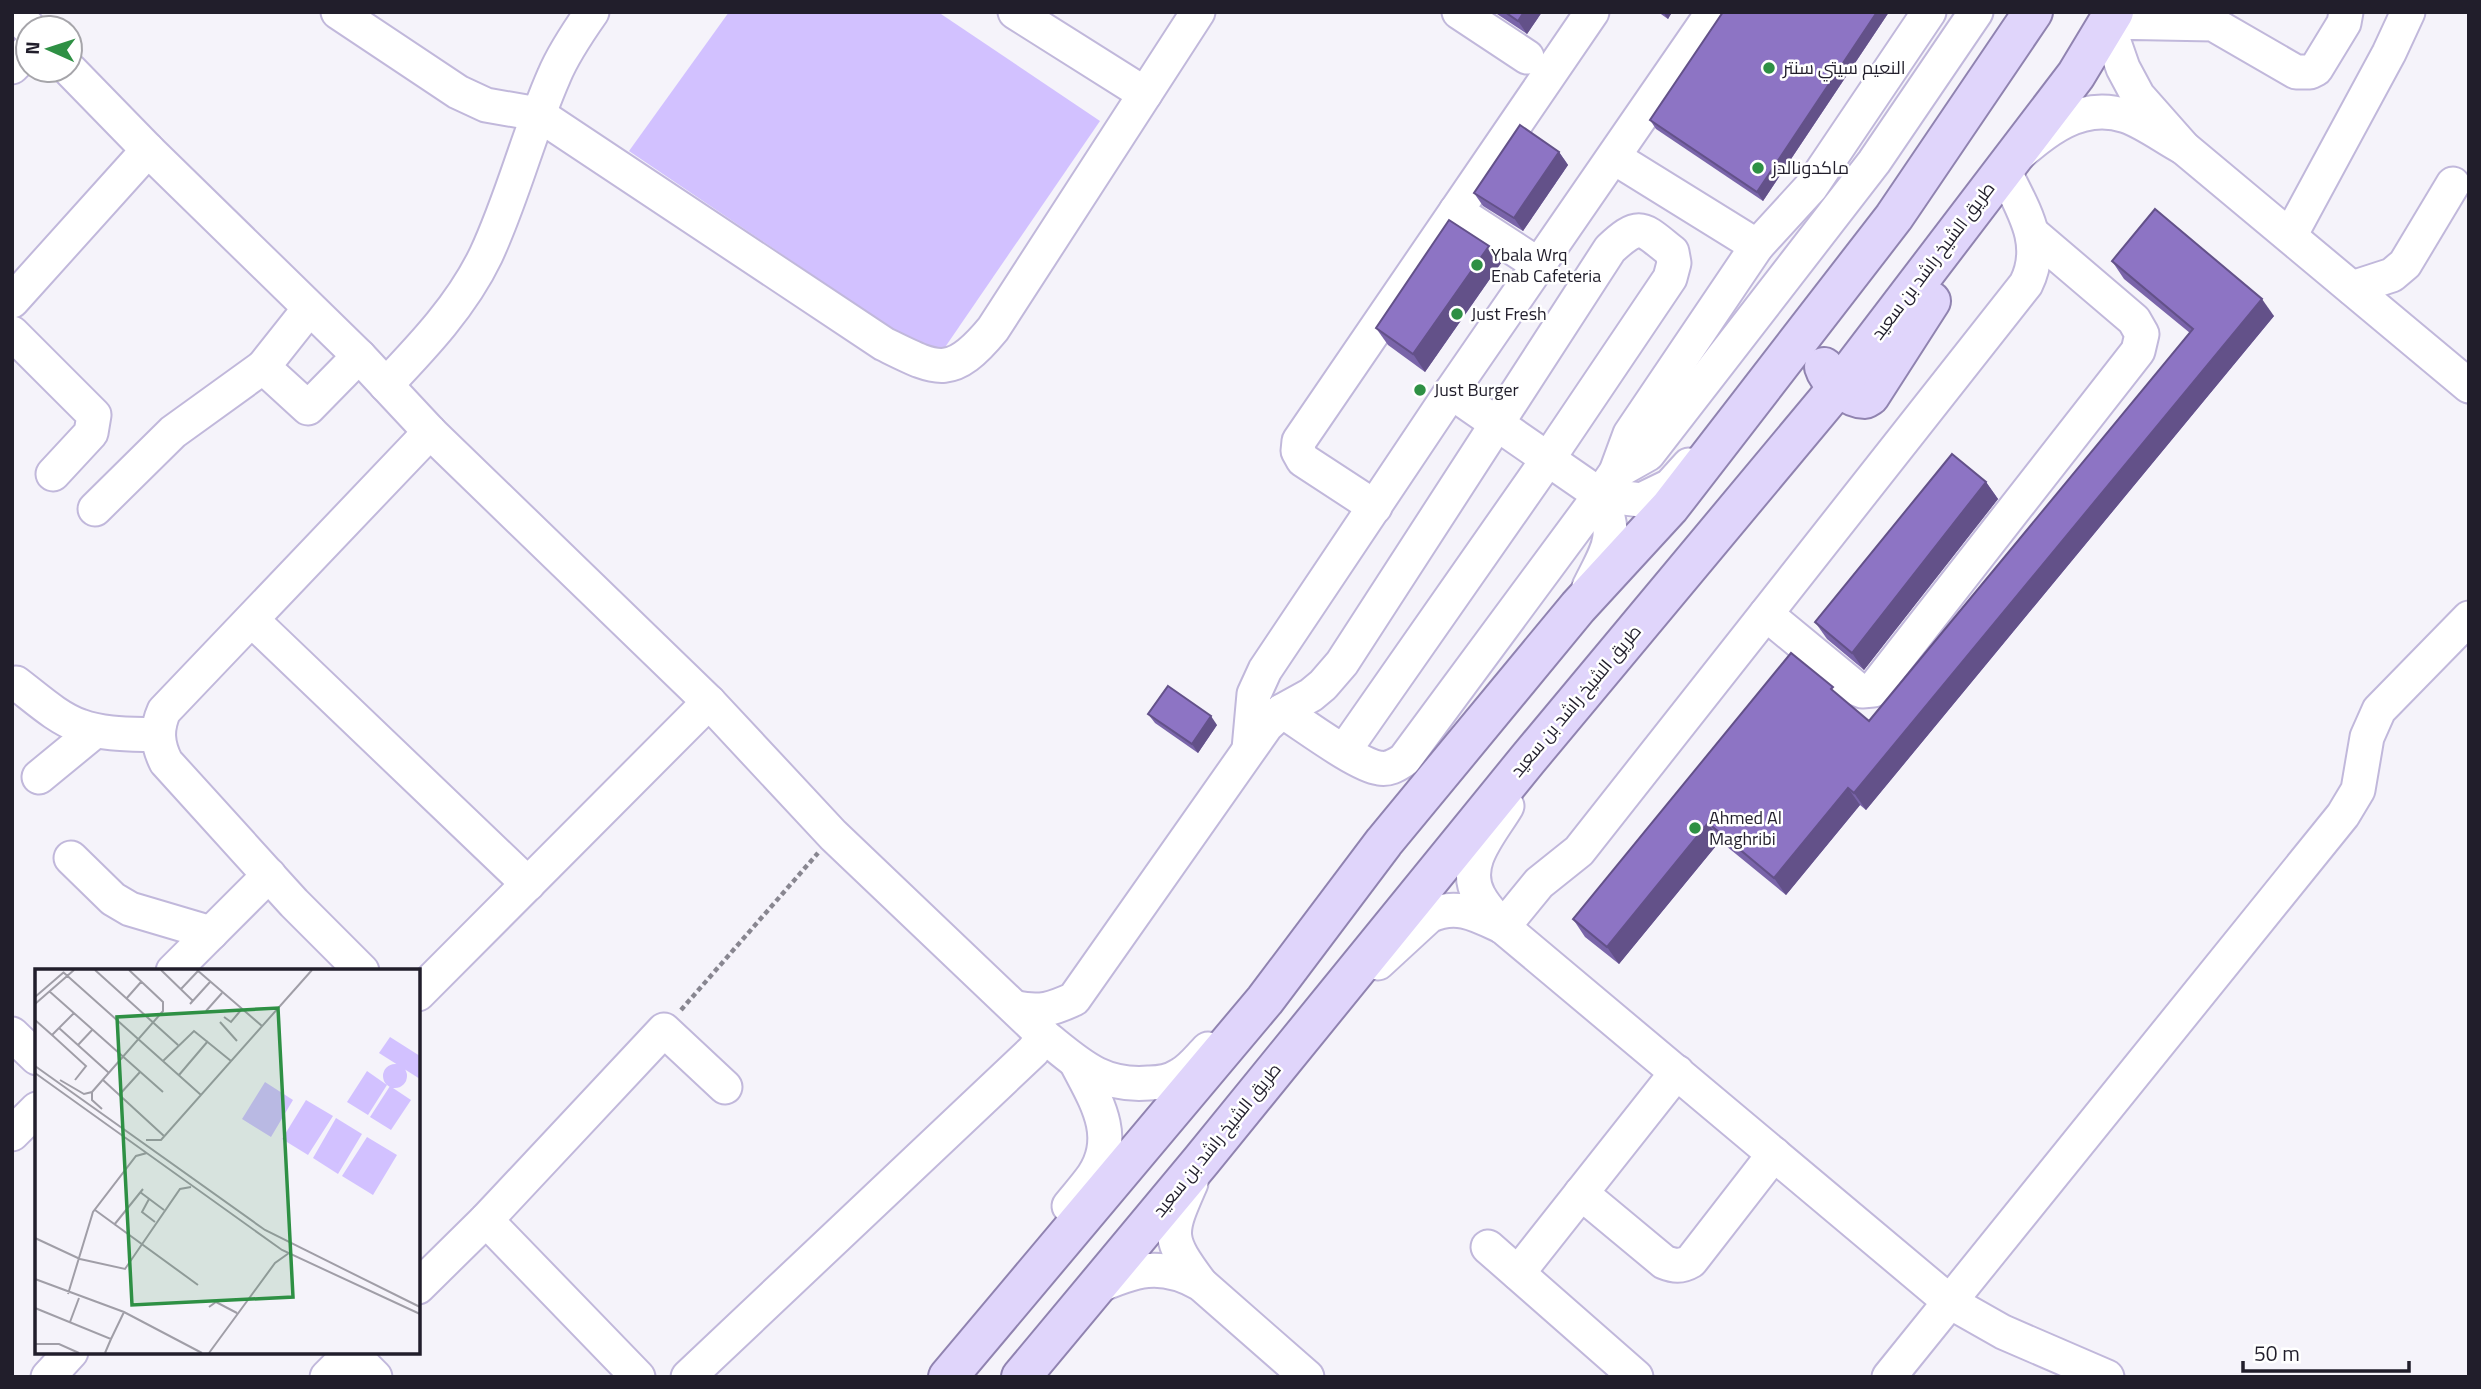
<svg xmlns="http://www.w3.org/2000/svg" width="2481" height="1389" viewBox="0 0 2481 1389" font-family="'Titillium Web',Cairo,sans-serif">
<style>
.green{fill:#d2c1ff}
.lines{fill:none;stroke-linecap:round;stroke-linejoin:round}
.minor-casing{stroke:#c1b8db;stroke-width:37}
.major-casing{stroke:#9083b0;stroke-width:42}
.path{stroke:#888690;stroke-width:4.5;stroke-dasharray:5 3.5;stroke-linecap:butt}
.minor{stroke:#fff;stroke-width:33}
.major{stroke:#e0d5fb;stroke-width:38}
.wall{fill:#7964a9}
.shaded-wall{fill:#635189}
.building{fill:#8d74c4;stroke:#635189;stroke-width:2}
.poi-dot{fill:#2e9044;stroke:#fff;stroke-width:2.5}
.labels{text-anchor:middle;stroke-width:5;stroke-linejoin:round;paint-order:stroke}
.poi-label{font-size:18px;fill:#211e2b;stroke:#fff;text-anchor:start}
.street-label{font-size:18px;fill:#211e2b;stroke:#fff}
.inset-road{fill:none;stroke:#a09ea7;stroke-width:2}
.view{fill:#2e9044;fill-opacity:0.15;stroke:#2e9044;stroke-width:3.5}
.inset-edge{fill:none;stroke:#211e2b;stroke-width:3.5}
</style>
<rect width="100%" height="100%" fill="#f5f3fa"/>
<polygon class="green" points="729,12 938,12 1100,121 937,359 629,151"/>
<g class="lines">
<defs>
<g id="minor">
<polyline points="13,12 29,28"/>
<path d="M338 12 458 92 486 105 538 114 884 344C937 370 951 380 993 329L1198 12"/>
<polyline points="1015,12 1145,94"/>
<polyline points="1459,12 1527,57"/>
<polyline points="2346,12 2344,23 2316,69 2310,72 2296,72 2213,24 2107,22 2123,68 2138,96 2184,148 2469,386"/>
<polyline points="12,67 28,51"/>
<path d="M70 70 148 150 359 356 430 432 709 702 833 835 1044 1036C1079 1064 1101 1087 1149 1083 1159 1083 1171 1081 1180 1075 1191 1069 1199 1058 1208 1049"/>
<polyline points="1615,158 1757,246"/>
<polyline points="1456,211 1539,265"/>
<polyline points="2290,236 2389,53 2408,12"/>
<polyline points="2352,288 2392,275 2405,264 2453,184"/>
<polyline points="12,301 148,150"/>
<polyline points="309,309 263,367 308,408 359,356"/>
<polyline points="12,333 94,415 91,433 53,474"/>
<path d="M386 385C424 345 462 305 486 255 513 197 528 135 554 76 563 54 578 32 592 12"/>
<polyline points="1451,392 1600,495 1641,500 1670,486 1689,465"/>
<polyline points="1616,472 1648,454 1874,162 1976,12"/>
<polyline points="1375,507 1303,460 1298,451 1299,441 1592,12"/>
<polyline points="95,509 173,432 263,367"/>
<path d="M1589 587C1609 547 1619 537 1600 495"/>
<polyline points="1766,614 1857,689 1862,691 1873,690 2138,351 2142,334 2134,320 2032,233"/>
<polyline points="252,620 528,884"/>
<path d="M16 683C36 698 57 718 80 726 104 735 132 734 157 735"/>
<path d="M1282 711C1303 724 1357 765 1379 768 1389 770 1396 765 1404 760L1600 495 1616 472 1630 434 1757 246 1811 187 1929 12"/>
<polyline points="1249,749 1254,694 1265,670 1451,392 1713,12"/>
<polyline points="39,777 95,731"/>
<path d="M1507 806C1491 833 1461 864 1479 896 1485 908 1495 917 1503 927L1950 1302 2003 1332 2107 1377"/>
<polyline points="71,858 113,899 130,909 211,933"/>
<path d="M1503 927 1539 883 1579 851 2026 284C2047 242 2021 207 2003 168 2038 138 2076 99 2126 116 2146 123 2165 138 2184 148"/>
<path d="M1378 963 1429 916C1456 903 1476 914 1501 926"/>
<polyline points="173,971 269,875"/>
<path d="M362 971 294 903 166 762C157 744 156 729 164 711L430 432"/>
<polyline points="418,994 709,702"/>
<path d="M1016 1008C1041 1013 1052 1009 1074 999L1266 726 1282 711 1311 695 1323 685 1342 663 1610 249C1640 221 1642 228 1672 252L1674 263 1670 278 1548 459 1344 751"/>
<polyline points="12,1034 37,1058"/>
<polyline points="12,1134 37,1109"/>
<path d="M1191 1183C1168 1235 1167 1238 1201 1284"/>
<path d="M1581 1193 1664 1262C1674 1266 1681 1267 1691 1261L1774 1154"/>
<path d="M1069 1206C1077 1196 1086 1186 1093 1176 1120 1136 1095 1099 1077 1064"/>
<polyline points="486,1220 638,1377"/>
<polyline points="1488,1247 1636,1377"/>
<polyline points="1518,1273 1677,1072"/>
<polyline points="418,1287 486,1220 664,1030 725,1087"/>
<path d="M1094 1288C1134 1270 1160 1261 1201 1284L1307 1377"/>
<polyline points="350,1352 375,1377"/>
<polyline points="48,1377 71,1352"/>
<polyline points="327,1377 352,1352"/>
<polyline points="688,1377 1033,1051 1044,1036"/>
<polyline points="1889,1377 2343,815 2358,790 2367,737 2379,710 2469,618"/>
</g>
<g id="major">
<path d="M1824 367C1828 381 1850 399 1865 399L1870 396 1931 301"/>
<polyline points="948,1377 1265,1000 1384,842 1578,607 1670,507 1894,217 2033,12"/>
<polyline points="1021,1377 1201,1161 1528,759 1839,386 2076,75 2114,12"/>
</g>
</defs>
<use href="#minor" class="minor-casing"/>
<use href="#major" class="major-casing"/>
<polyline class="path" points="681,1010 818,853"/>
<use href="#minor" class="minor"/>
<use href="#major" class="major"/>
</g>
<g class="wall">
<polygon points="1494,12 1542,12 1527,34"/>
<polygon points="1658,12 1672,12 1668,19"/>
<polygon points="1723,12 1889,12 1763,201 1656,129 1650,120"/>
<polygon points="1559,152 1568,165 1523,231 1483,206 1474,193"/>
<polygon points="1489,246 1501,263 1425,372 1388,345 1376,328"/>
<polygon points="2112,261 2274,316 1866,810 1860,805 1786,895 1720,841 1619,964 1585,937 1573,919 1840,697 1869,721 2190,333 2124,279"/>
<polygon points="1986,482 1998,499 1864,670 1827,639 1815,622"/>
<polygon points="1148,714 1217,725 1198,753 1155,723"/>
</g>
<g class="shaded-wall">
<polygon points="1524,12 1542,12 1527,34 1518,21"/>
<polygon points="1663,12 1672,12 1668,19"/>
<polygon points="1877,12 1889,12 1763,201 1757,192"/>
<polygon points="1559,152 1568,165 1523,231 1514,218"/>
<polygon points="1489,246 1501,263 1425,372 1413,354"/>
<polygon points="2262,299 2274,316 1866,810 1854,793"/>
<polygon points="1986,482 1998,499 1864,670 1852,653"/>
<polygon points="1211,716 1217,725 1198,753 1192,744"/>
<polygon points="1848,788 1860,805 1786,895 1774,878"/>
<polygon points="1708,823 1720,841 1619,964 1607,947"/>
</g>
<g class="building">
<polygon points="1505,12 1524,12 1518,21"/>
<polygon points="1723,12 1877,12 1757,192 1650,120"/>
<polygon points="1520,125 1559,152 1514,218 1474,193"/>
<polygon points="2155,209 2262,299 1854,793 1848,788 1774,878 1708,823 1607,947 1573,919 1791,653 1833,687 1831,689 1869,721 2193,329 2112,261"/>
<polygon points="1449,220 1489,246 1413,354 1376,328"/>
<polygon points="1952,454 1986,482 1852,653 1815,622"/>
<polygon points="1168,686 1211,716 1192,744 1148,714"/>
</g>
<g class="poi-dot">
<circle cx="1769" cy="68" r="7"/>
<circle cx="1758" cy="168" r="7"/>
<circle cx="1477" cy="265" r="7"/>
<circle cx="1457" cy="314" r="7"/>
<circle cx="1420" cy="390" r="7"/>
<circle cx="1695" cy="828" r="7"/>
</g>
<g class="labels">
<g class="poi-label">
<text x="1783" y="74">النعيم سيتي سنتر</text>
<text x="1772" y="174">ماكدونالدز</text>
<text x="1491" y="261">Ybala Wrq<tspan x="1491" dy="21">Enab Cafeteria</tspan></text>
<text x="1471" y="320">Just Fresh</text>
<text x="1434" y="396">Just Burger</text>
<text x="1709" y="824">Ahmed Al<tspan x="1709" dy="21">Maghribi</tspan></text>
</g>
<g class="street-label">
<text transform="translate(1933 261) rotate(-53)" y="6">طريق الشيخ راشد بن سعيد</text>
<text transform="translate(1576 701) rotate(-50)" y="6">طريق الشيخ راشد بن سعيد</text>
<text transform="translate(1217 1140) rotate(-51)" y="6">طريق الشيخ راشد بن سعيد</text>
</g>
</g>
<g transform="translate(35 969)">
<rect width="385" height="385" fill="#f5f3fa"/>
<path d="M355 68 385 87V110L344 84ZM348 107a12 12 0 1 1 24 0a12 12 0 1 1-24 0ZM332 102 352 116 333 146 312 133ZM230 113 258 131 236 168 207 150ZM355 117 376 131 356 161 335 148ZM271 131 298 147 273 186 247 170ZM301 149 327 165 303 205 278 189ZM332 168 362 186 338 226 307 207Z" fill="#d2c1ff"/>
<path class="inset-road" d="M60 1 143 76M126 1 158 32M162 1 227 57M28 3 166 126M146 20 163 2M14 22 128 123M0 28 29 3M91 30 106 13M0 35 39 1M155 35 175 13M171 42 187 24M39 44 17 66 51 97 40 111M189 48 196 53 206 41M0 51 17 66M185 53 202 72M24 59 74 104M43 76 58 60M128 92 159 62 196 92M0 97 230 261 385 338M0 104 247 281 385 345M144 106 173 72M25 111 49 125 57 123 128 42V33L94 1M68 111 129 167M57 123V131L67 140M85 125 105 103M111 171H126L277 1M105 223 129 241M114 230 107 243 120 253M60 241 163 316M79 256 108 220M0 269 45 290 90 300 145 220 156 218M0 310 89 343 167 384M33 325 58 243 101 187 112 184M174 338 181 333 202 344M0 339 76 370 70 384M35 353 44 329M76 370 89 343M0 375H24L44 384M174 384 240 294 254 284"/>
<path class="view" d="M243 39 258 328 97 336 82 48Z"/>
<rect width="385" height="385" class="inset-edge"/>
</g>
<rect width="2481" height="1389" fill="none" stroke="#211e2b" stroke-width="28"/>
<g transform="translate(49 49) rotate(273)"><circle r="33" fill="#ffffff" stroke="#a6a5aa" stroke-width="2"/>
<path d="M0-5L12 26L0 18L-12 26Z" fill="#2e9044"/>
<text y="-10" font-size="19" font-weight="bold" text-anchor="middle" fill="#211e2b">N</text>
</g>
<path d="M2243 1361v10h166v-10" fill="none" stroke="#211e2b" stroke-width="3.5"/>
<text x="2254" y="1361" font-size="21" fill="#211e2b" stroke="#ffffff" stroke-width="5" paint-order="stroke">50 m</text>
</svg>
